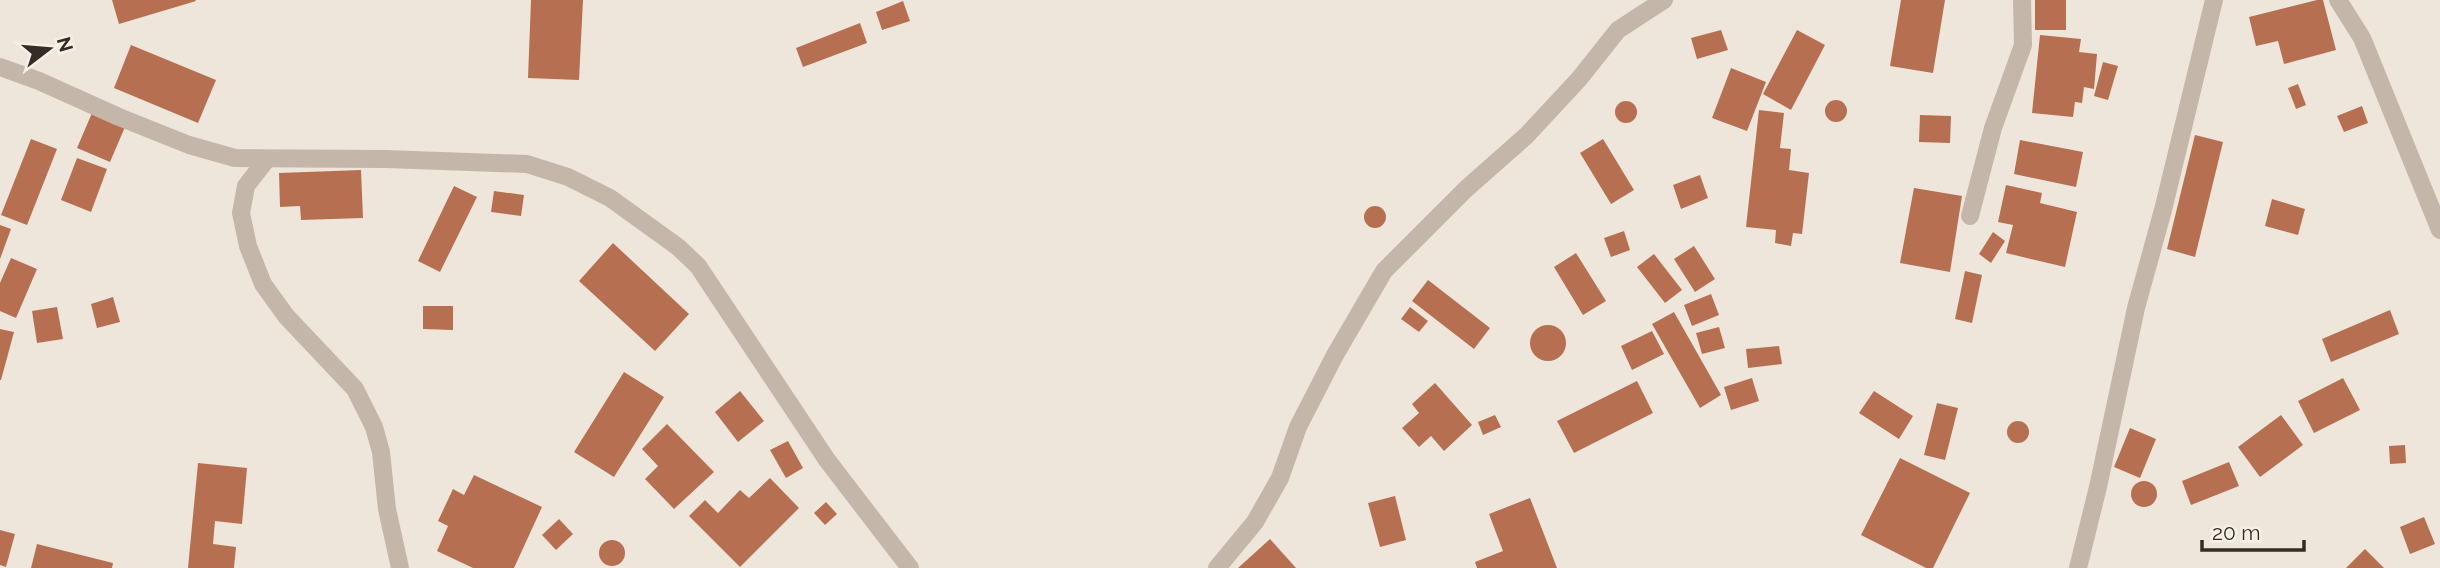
<svg xmlns="http://www.w3.org/2000/svg" width="2440" height="568" viewBox="0 0 2440 568" font-family="Raleway,sans-serif">
<style>
.building{fill:#b67051}
.lines{fill:none;stroke-linecap:round;stroke-linejoin:round}
.minor{stroke:#c4b7a9;stroke-width:18}
</style>
<rect width="100%" height="100%" fill="#eee6db"/>
<g class="building">
<polygon points="112,0 195,0 196,1 119,24"/>
<polygon points="531,0 583,0 579,80 528,78"/>
<polygon points="1901,0 1945,0 1933,73 1890,66"/>
<rect x="2035" y="0" width="31" height="30"/>
<polygon points="2317,0 2323,0 2336,50 2284,64 2278,41 2256,46 2249,17"/>
<polygon points="903,1 910,21 882,30 876,12"/>
<polygon points="860,23 867,43 803,67 796,48"/>
<polygon points="1721,30 1728,50 1697,59 1691,38"/>
<polygon points="1797,30 1825,45 1791,110 1763,94"/>
<polygon points="2040,35 2081,39 2079,52 2097,54 2094,89 2084,87 2082,103 2075,102 2073,117 2032,113"/>
<polygon points="131,45 216,80 198,123 114,88"/>
<polygon points="2103,62 2118,66 2108,100 2094,96"/>
<polygon points="1731,68 1766,82 1747,131 1712,118"/>
<polygon points="2298,84 2306,105 2296,109 2288,88"/>
<circle cx="1836" cy="111" r="11"/>
<circle cx="1626" cy="112" r="11"/>
<polygon points="2362,106 2368,123 2344,132 2337,116"/>
<polygon points="1759,110 1784,113 1780,148 1791,149 1789,170 1809,173 1802,234 1793,233 1791,246 1775,243 1776,230 1746,227"/>
<polygon points="92,113 125,127 110,162 77,148"/>
<polygon points="1920,115 1951,116 1950,143 1919,142"/>
<polygon points="2195,135 2223,142 2195,257 2167,249"/>
<polygon points="31,139 57,149 27,225 1,215"/>
<polygon points="1603,139 1634,190 1611,204 1580,153"/>
<polygon points="2020,140 2083,152 2076,187 2014,174"/>
<polygon points="77,158 107,169 91,212 61,200"/>
<polygon points="361,170 363,218 301,220 300,206 280,207 279,173"/>
<polygon points="1700,175 1708,198 1681,209 1673,185"/>
<polygon points="2006,185 2042,193 2040,203 2077,212 2065,267 2006,253 2013,225 1998,222"/>
<polygon points="454,186 477,197 440,272 418,261"/>
<polygon points="1914,188 1962,196 1950,272 1900,263"/>
<polygon points="494,191 524,195 521,216 491,212"/>
<polygon points="2272,199 2305,209 2298,235 2265,226"/>
<circle cx="1375" cy="217" r="11"/>
<polygon points="0,225 11,229 0,259"/>
<polygon points="1624,231 1630,250 1611,257 1604,238"/>
<polygon points="1993,232 2005,241 1991,263 1979,254"/>
<polygon points="613,243 689,314 655,351 579,281"/>
<polygon points="1694,246 1715,279 1695,292 1674,259"/>
<polygon points="1576,253 1606,301 1583,315 1554,267"/>
<polygon points="1654,254 1682,290 1665,303 1637,267"/>
<polygon points="11,258 37,269 16,318 0,311 0,283"/>
<polygon points="1965,271 1982,275 1972,323 1955,319"/>
<polygon points="1428,280 1490,328 1474,349 1412,301"/>
<polygon points="1711,294 1719,315 1692,326 1684,305"/>
<polygon points="113,297 120,322 97,328 91,304"/>
<polygon points="423,306 453,306 453,330 423,329"/>
<polygon points="57,307 63,339 37,343 32,311"/>
<polygon points="1410,307 1428,321 1419,332 1401,319"/>
<polygon points="2390,310 2399,334 2331,362 2322,339"/>
<polygon points="1674,312 1721,395 1700,408 1652,324"/>
<circle cx="1548" cy="343" r="18"/>
<polygon points="1719,327 1725,348 1702,354 1696,333"/>
<polygon points="0,329 14,332 1,380 0,380"/>
<polygon points="1652,331 1664,354 1632,370 1621,346"/>
<polygon points="1779,346 1782,364 1748,368 1746,349"/>
<polygon points="624,372 664,397 614,477 574,452"/>
<polygon points="1752,378 1759,401 1731,410 1724,387"/>
<polygon points="2343,378 2360,410 2314,433 2298,401"/>
<polygon points="1637,381 1653,413 1574,453 1557,421"/>
<polygon points="1435,383 1472,425 1444,451 1431,436 1419,447 1402,428 1419,413 1412,404"/>
<polygon points="740,391 764,421 738,442 715,412"/>
<polygon points="1874,391 1913,416 1899,439 1859,413"/>
<polygon points="1937,403 1958,408 1945,460 1924,455"/>
<polygon points="1495,415 1501,427 1483,435 1478,422"/>
<polygon points="2281,415 2303,445 2260,477 2238,447"/>
<circle cx="2018" cy="432" r="11"/>
<polygon points="667,424 714,472 674,509 645,479 658,466 642,449"/>
<polygon points="2130,428 2156,439 2140,478 2114,467"/>
<polygon points="788,441 803,468 786,478 770,450"/>
<polygon points="2405,445 2406,463 2390,464 2389,446"/>
<polygon points="1900,458 1970,493 1933,568 1926,568 1861,535"/>
<polygon points="2229,462 2239,486 2191,505 2182,481"/>
<polygon points="198,463 247,468 242,524 215,521 213,544 236,547 234,568 188,568"/>
<polygon points="474,475 542,507 514,568 473,568 437,551 448,526 438,521 453,489 464,495"/>
<polygon points="770,478 799,508 740,567 689,516 705,500 718,513 740,490 749,498"/>
<circle cx="2144" cy="494" r="13"/>
<polygon points="1395,496 1406,540 1380,547 1368,503"/>
<polygon points="1530,498 1557,568 1477,568 1475,562 1503,551 1489,514"/>
<polygon points="826,502 837,514 825,525 814,513"/>
<polygon points="2424,517 2435,544 2410,554 2400,527"/>
<polygon points="559,519 573,534 556,550 542,535"/>
<polygon points="0,530 15,534 6,567 0,565"/>
<polygon points="1270,539 1296,568 1238,568"/>
<circle cx="612" cy="553" r="13"/>
<polygon points="37,544 113,563 112,568 31,568"/>
<polygon points="2365,549 2384,568 2346,568"/>
</g>
<g class="lines">
<g class="minor">
<polyline points="2338,0 2362,38 2440,230"/>
<polyline points="0,67 39,81 119,117 189,145 235,158 386,159 527,164 568,177 610,198 678,247 698,266 827,460 910,568"/>
<polyline points="267,159 246,186 241,213 248,246 263,284 286,316 355,389 374,427 381,452 387,509 400,568"/>
<polyline points="1970,216 1993,128 2023,45 2022,0"/>
<polyline points="1217,568 1255,522 1280,478 1298,427 1335,355 1384,271 1466,189 1527,135 1579,79 1618,30 1664,0"/>
<polyline points="2078,568 2098,487 2136,308 2163,210 2214,0"/>
</g>
</g>
<g transform="translate(49 49) rotate(74)" stroke="#f6f0e7" stroke-width="5" paint-order="stroke">
<path d="M0-5L12 26L0 18L-12 26Z" fill="#332c28"/>
<text y="-10" font-size="19" font-weight="bold" text-anchor="middle" fill="#332c28">N</text>
</g>
<path d="M2202 540v10h102v-10" fill="none" stroke="#332c28" stroke-width="3.5"/>
<text x="2212" y="540" font-size="21" fill="#332c28" stroke="#f6f0e7" stroke-width="5" paint-order="stroke">20 m</text>
</svg>
